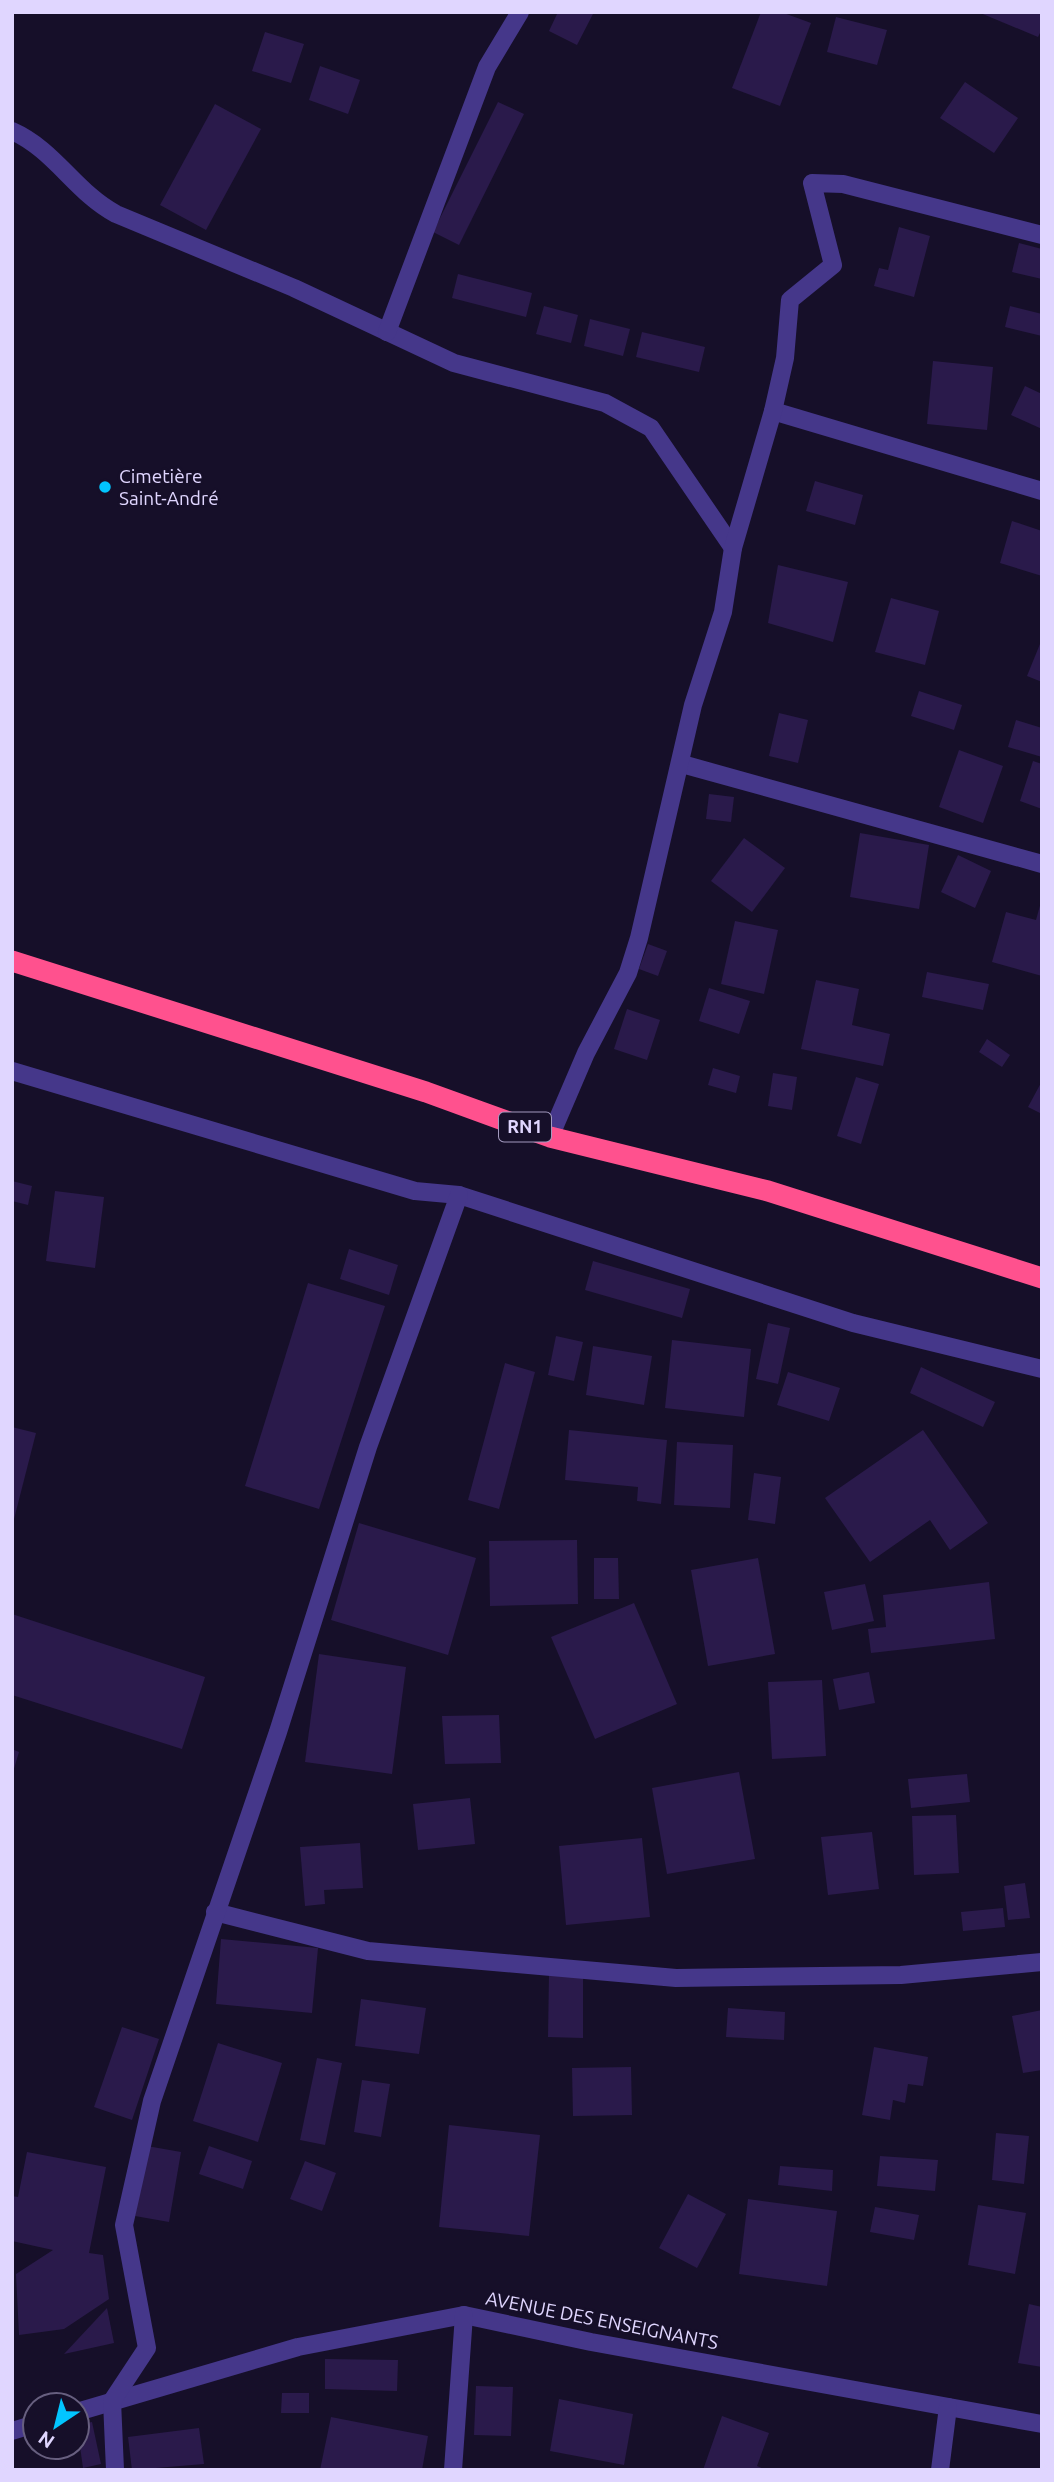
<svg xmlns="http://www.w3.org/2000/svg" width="1054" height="2482" viewBox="0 0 1054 2482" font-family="Ubuntu,sans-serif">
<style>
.building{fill:#2a1a4b}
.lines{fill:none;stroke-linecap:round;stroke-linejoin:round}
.minor{stroke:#45378a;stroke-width:18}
.highway{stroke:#ff518e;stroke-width:21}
.poi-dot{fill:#02c5ff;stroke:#160f29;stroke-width:2.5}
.labels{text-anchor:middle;stroke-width:5;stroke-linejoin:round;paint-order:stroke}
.shield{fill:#160f29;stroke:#a39abf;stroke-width:2}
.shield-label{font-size:18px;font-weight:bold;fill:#e0d6ff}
.poi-label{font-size:19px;fill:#e0d6ff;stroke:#160f29;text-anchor:start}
.street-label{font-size:19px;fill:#e0d6ff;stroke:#160f29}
</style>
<rect width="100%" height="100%" fill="#160f29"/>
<g class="building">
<polygon points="558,12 594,12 577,45 549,31"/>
<polygon points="761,12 781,12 811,23 780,106 732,88"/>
<polygon points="978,12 1042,12 1042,29 1038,37"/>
<polygon points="836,17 887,30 877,65 827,52"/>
<polygon points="265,32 304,44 291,83 252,71"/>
<polygon points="320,66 360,80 348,114 309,100"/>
<polygon points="965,82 1018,118 994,153 940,118"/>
<polygon points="498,102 524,114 459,245 433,232"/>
<polygon points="215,104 261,129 206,230 160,205"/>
<polygon points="899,227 930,236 914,297 874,286 879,268 888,270"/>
<polygon points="1019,243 1042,249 1042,279 1012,272"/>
<polygon points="458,274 532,293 526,317 452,298"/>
<polygon points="544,306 578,315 571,343 536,334"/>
<polygon points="1010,306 1042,314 1042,336 1005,327"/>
<polygon points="590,319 630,329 623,356 584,346"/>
<polygon points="642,332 705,347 699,372 636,357"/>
<polygon points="933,361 993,367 987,430 927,424"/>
<polygon points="1025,386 1042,394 1042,429 1011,415"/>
<polygon points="815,481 863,495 855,525 806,511"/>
<polygon points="1012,521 1042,531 1042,576 1000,563"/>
<polygon points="778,565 848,582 833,642 768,623"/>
<polygon points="891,598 939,611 925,665 875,652"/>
<polygon points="1042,639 1042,682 1027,676"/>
<polygon points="919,691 962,705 954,730 911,716"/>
<polygon points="779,713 808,720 798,763 769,756"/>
<polygon points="1016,720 1042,728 1042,757 1008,747"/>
<polygon points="959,750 1003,766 983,823 939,807"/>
<polygon points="1033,761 1042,764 1042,809 1020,801"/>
<polygon points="709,794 734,797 731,822 706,819"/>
<polygon points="860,833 929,845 919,909 850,897"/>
<polygon points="744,838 785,868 752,912 711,881"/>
<polygon points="958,855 991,871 975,908 941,892"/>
<polygon points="1041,902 1042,976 992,962 1006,912 1036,920"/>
<polygon points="735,921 778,930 764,994 721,984"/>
<polygon points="648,944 667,951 658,976 639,969"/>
<polygon points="927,972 989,984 983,1010 922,997"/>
<polygon points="816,980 859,989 852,1025 890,1034 883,1066 801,1049"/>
<polygon points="709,988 750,1001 739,1034 699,1021"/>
<polygon points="627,1009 660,1020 647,1060 614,1049"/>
<polygon points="987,1039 1010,1055 1002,1067 979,1052"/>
<polygon points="713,1068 740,1076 736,1093 708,1085"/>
<polygon points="773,1073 797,1077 792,1110 768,1106"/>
<polygon points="856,1077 879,1084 861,1144 837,1136"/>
<polygon points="1042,1081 1042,1114 1028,1107"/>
<polygon points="12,1181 32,1186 28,1205 12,1201"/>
<polygon points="55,1191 104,1197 95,1268 46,1261"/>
<polygon points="349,1249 398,1265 389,1295 340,1279"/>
<polygon points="593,1261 690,1289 682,1318 585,1290"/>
<polygon points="308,1283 385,1306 319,1509 245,1486"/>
<polygon points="768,1323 790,1328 778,1384 756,1379"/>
<polygon points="556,1336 583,1342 574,1381 548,1375"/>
<polygon points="672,1340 751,1349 744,1417 665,1408"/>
<polygon points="593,1346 652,1356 644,1405 586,1395"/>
<polygon points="505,1363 535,1372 499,1509 468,1500"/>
<polygon points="921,1367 995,1402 983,1427 910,1393"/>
<polygon points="788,1372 840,1388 829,1421 777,1405"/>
<polygon points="12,1427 36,1433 13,1523 12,1523"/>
<polygon points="569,1430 667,1440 661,1504 637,1501 638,1487 565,1480"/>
<polygon points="923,1430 988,1523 950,1550 930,1520 870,1562 825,1498"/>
<polygon points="677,1442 733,1445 730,1508 674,1505"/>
<polygon points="754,1473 781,1477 775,1524 748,1520"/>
<polygon points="359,1523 476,1558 448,1655 331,1620"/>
<polygon points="577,1540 578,1604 490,1606 489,1541"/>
<polygon points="594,1558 618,1558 619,1599 594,1599"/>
<polygon points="758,1558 775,1654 708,1666 691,1570"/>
<polygon points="989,1582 995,1639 871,1653 868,1629 886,1627 883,1595"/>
<polygon points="865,1584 874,1621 832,1630 824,1592"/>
<polygon points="634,1603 677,1704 595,1739 551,1637"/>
<polygon points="12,1614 205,1677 182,1749 12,1695"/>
<polygon points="319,1654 406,1667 392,1774 305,1762"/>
<polygon points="869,1672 875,1703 839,1710 833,1679"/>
<polygon points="822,1680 826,1756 772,1759 768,1682"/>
<polygon points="499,1715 501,1763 445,1764 442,1716"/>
<polygon points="12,1749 19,1752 13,1772 12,1772"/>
<polygon points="739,1772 755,1859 667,1874 652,1788"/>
<polygon points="967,1774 970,1802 911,1808 908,1779"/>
<polygon points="470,1798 475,1844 418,1850 413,1804"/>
<polygon points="956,1815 959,1873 914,1875 912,1816"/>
<polygon points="872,1832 879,1889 828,1895 821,1837"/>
<polygon points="642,1838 650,1917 566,1925 559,1846"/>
<polygon points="360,1843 363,1888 324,1890 325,1904 305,1906 300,1847"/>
<polygon points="1025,1883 1030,1918 1008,1920 1004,1886"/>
<polygon points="1003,1908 1005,1927 963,1931 961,1912"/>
<polygon points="221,1939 318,1948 312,2013 216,2004"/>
<polygon points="549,1973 583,1975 583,2038 548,2037"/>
<polygon points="361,1999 426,2008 419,2054 355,2046"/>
<polygon points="728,2008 785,2012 784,2040 726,2037"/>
<polygon points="1042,2010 1042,2070 1023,2073 1012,2016"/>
<polygon points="122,2027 159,2039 132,2120 94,2107"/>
<polygon points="218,2043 282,2063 258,2142 193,2121"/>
<polygon points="874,2047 928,2057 923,2086 908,2084 905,2103 893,2100 890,2120 862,2115"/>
<polygon points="317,2058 342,2063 325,2145 300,2140"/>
<polygon points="631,2067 632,2115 573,2116 572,2068"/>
<polygon points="362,2080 390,2084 381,2137 354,2132"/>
<polygon points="449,2125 540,2135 529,2236 439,2227"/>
<polygon points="996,2133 1029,2136 1024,2184 992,2180"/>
<polygon points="147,2146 181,2152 169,2222 135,2216"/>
<polygon points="209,2146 252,2161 243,2189 199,2174"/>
<polygon points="27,2152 106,2167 89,2253 103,2255 109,2299 64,2329 19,2335 16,2274 53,2250 12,2241 12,2196 18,2197"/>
<polygon points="880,2156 938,2160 935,2191 877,2186"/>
<polygon points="305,2161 336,2173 322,2211 290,2199"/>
<polygon points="780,2166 833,2170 832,2191 778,2185"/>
<polygon points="688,2194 726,2214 697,2268 659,2248"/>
<polygon points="748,2199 837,2211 827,2286 739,2274"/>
<polygon points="978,2205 1026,2213 1015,2274 968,2265"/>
<polygon points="875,2207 919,2215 914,2240 870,2232"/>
<polygon points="1029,2304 1042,2307 1042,2367 1018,2363"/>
<polygon points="107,2308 114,2343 64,2354"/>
<polygon points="325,2359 398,2360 397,2391 325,2389"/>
<polygon points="476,2386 513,2387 511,2436 474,2435"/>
<polygon points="282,2393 309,2393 309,2413 281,2413"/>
<polygon points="559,2399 633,2414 624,2465 550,2451"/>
<polygon points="722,2416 769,2433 757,2466 766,2470 703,2470"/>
<polygon points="331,2417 428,2436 422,2470 320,2470"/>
<polygon points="92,2422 101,2464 83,2468 77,2425"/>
<polygon points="199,2428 204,2464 132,2470 128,2437"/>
</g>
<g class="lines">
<g class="minor">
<path d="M12 131C55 150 75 192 116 214L294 288 454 363 605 403 651 428 733 548"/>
<polyline points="387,332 487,67 520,12"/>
<polyline points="773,411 1042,491"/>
<polyline points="682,764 1042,864"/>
<polyline points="12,1071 415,1191 459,1195 853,1323 1042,1369"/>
<polyline points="550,1137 586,1053 628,973 639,938 693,705 723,612 733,548 773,411 785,358 790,300 833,265 812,183 843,184 1042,235"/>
<polyline points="215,1912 368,1951 676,1978 901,1975 1042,1962"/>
<polyline points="77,2412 298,2347 464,2315 591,2342 1042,2424"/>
<polyline points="12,2431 35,2424"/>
<polyline points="115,2470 112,2401 147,2348 124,2225 152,2101 278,1732 368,1447 459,1195"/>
<polyline points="453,2470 464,2315"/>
<polyline points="940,2470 948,2407"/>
</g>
<polyline class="highway" points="12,961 426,1092 550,1137 768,1191 1042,1278"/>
</g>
<circle class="poi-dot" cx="105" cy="487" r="7"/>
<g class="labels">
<rect class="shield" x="499" y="1112.5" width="52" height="29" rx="5"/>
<g class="shield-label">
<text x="525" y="1133">RN1</text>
</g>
<g class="poi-label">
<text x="119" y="483">Cimetière<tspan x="119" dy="22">Saint-André</tspan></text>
</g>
<g class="street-label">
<text transform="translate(602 2320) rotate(11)" y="7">AVENUE DES ENSEIGNANTS</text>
</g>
</g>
<rect width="1054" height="2482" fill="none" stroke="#e0d6ff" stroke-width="28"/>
<g transform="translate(56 2426) rotate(215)"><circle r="33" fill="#160f29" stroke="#675f7f" stroke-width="2"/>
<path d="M0-5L12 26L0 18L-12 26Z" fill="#02c5ff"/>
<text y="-10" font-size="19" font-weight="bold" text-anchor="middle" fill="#e0d6ff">N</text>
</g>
</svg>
